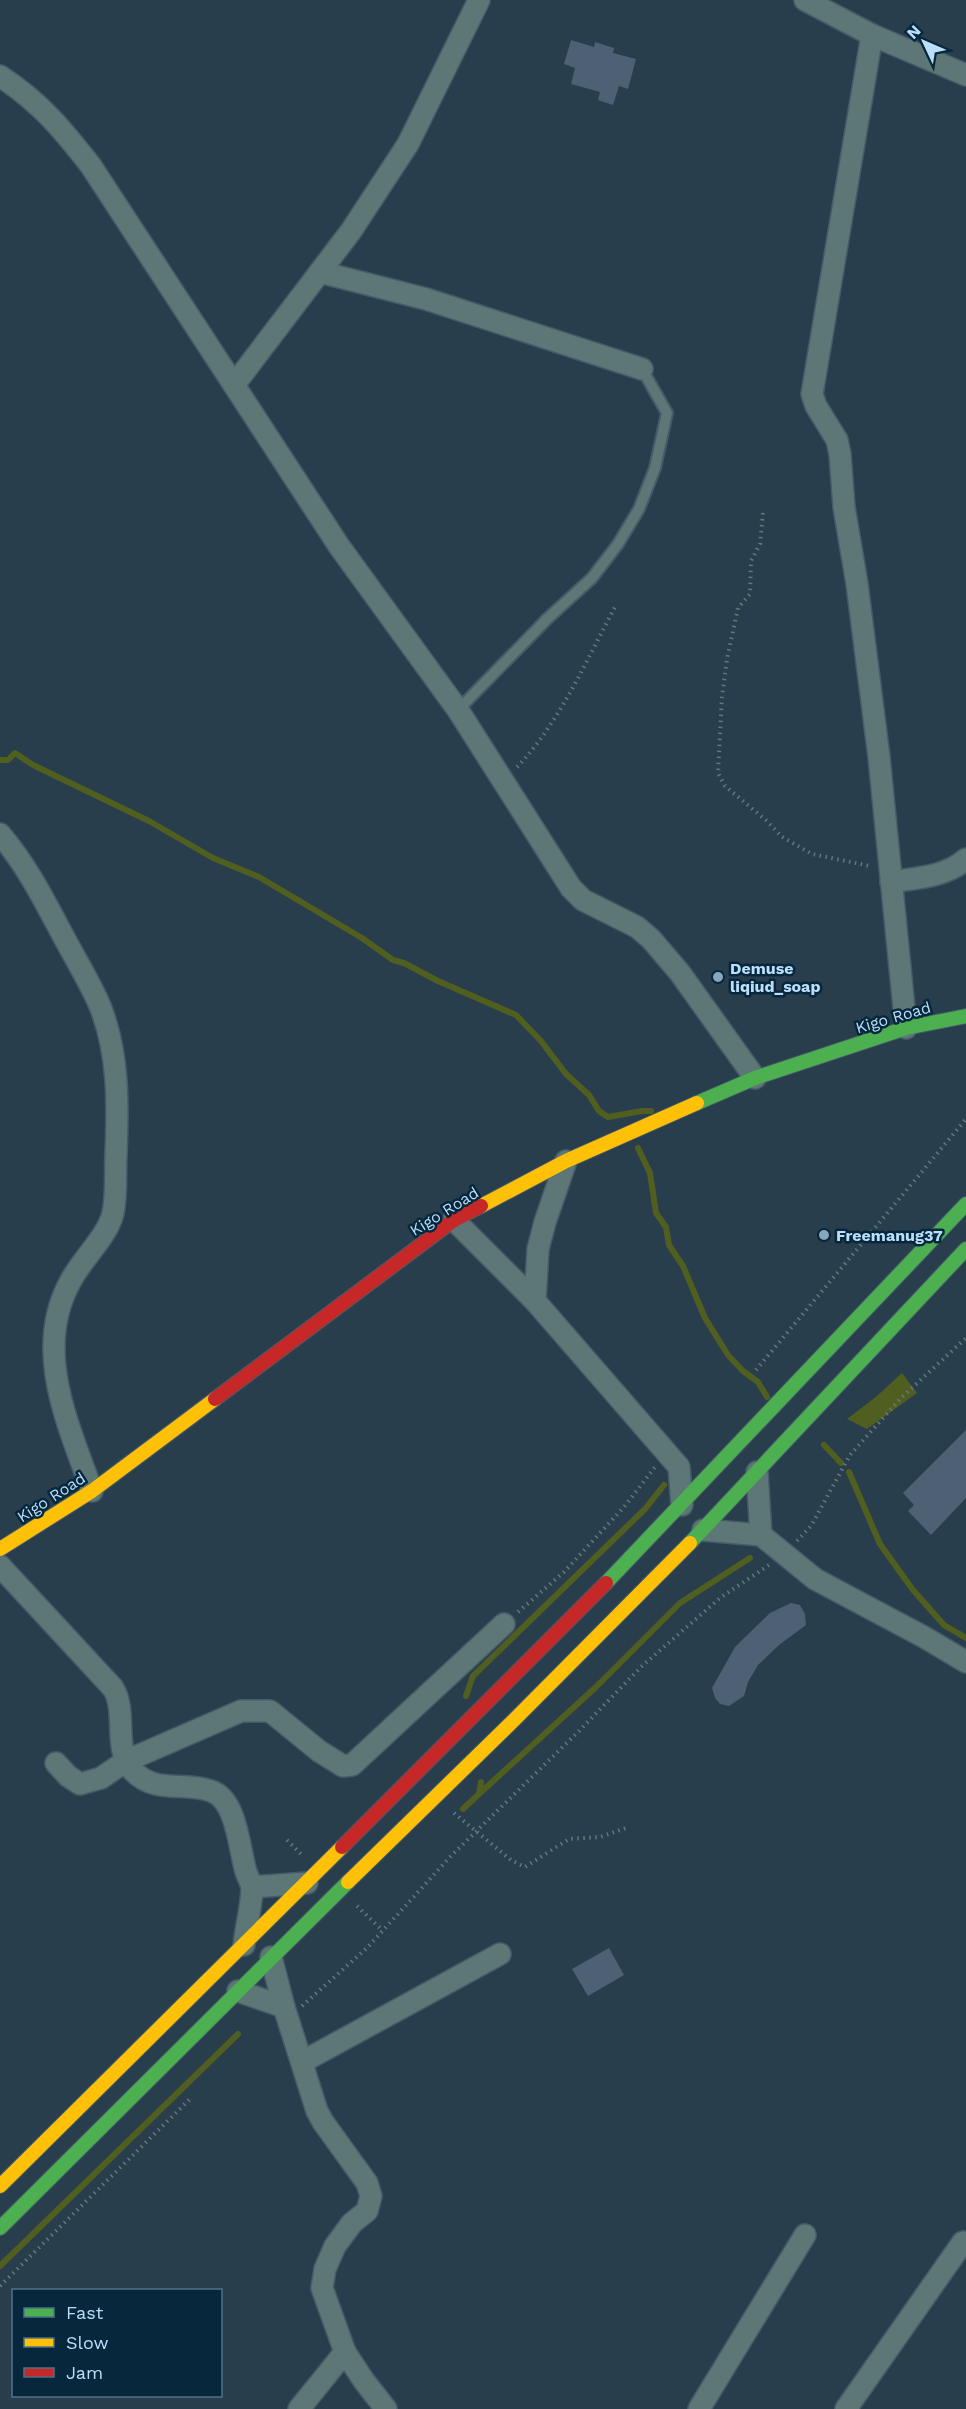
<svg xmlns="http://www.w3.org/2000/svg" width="966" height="2409" viewBox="0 0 966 2409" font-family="'Work Sans',sans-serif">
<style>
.water{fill:#505f20}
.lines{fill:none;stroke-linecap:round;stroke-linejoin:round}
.stream{stroke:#505f20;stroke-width:6}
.building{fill:#4d6074}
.lane-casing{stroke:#465a69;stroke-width:14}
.street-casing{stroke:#465a69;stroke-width:24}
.fast-casing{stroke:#465a69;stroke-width:16}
.slow-casing{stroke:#465a69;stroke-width:16}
.jam-casing{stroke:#465a69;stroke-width:16}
.path{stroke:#63787b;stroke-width:4;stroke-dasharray:1.5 4.5;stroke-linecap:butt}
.lane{stroke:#5c7775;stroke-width:10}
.street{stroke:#5c7775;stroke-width:21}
.fast{stroke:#4caf50;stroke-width:14}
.slow{stroke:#ffc107;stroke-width:14}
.jam{stroke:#c62828;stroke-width:14}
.poi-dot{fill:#88a7bd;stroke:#06273c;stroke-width:2}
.labels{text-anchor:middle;stroke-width:5;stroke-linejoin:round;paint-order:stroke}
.poi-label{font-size:16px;font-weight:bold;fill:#bbdffa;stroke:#06273c;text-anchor:start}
.street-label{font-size:16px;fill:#bbdffa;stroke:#06273c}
</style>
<rect width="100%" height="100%" fill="#283e4d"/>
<polygon class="water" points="902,1373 917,1393 867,1429 847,1419 877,1396"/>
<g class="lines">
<g class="stream">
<polyline points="0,760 8,760 15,753 33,765 149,821 213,858 259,877 362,938 393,960 404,963 438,981 516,1015 541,1041 566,1074 589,1095 599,1111 608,1117 642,1111 651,1111"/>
<polyline points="638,1148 650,1173 656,1213 666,1227 669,1245 683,1266 705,1318 728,1355 743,1371 758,1382 767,1397"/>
<polyline points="824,1445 841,1463"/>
<polyline points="849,1472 880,1544 913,1590 944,1625 966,1638"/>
<polyline points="466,1696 473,1676 645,1509 664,1485"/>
<polyline points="479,1794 596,1687 680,1603 750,1558"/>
<polyline points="463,1809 479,1794 481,1782"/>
<polyline points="0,2266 238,2034"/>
</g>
</g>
<g class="building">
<polygon points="571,40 594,47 595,42 614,48 613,53 636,59 628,89 619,86 613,105 598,100 600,92 571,84 575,68 564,64"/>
<polygon points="966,1430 966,1498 931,1535 908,1511 914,1505 903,1493"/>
<polygon points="791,1603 800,1605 805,1614 806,1625 779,1645 758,1665 748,1682 744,1696 729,1706 720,1704 715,1698 712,1688 735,1647 770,1613"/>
<polygon points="609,1948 624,1975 588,1996 572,1969"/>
</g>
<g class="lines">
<defs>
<polyline id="lane" points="458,710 548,618 592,578 618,544 639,509 655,468 667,413 642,369"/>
<g id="street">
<polyline points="805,0 872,35 966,75"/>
<polyline points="872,35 812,394 816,406 837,440 840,454 844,507 857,584 879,757 906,1028"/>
<path d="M0 76C40 102 63 130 91 166L339 546 458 710 571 888 583 900 637 927 651 939 680 973 755 1078"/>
<polyline points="320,272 426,299 642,369"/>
<polyline points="234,385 351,231 408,144 479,0"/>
<path d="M0 834C25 863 42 896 60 930 73 955 89 980 100 1006 119 1054 118 1104 116 1154 115 1173 117 1194 113 1213 108 1236 81 1260 70 1282 33 1350 68 1424 92 1491"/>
<path d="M891 882C916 878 946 877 966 859"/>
<polyline points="454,1220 535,1301 679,1467 682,1505"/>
<polyline points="535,1301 538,1249 545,1222 566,1161"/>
<polyline points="757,1472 761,1535"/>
<polyline points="703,1530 761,1535 815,1579 924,1637 966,1662"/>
<path d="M0 1566 113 1688C128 1712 112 1748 133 1771 157 1795 183 1781 211 1791 236 1799 239 1846 245 1868 246 1875 252 1882 252 1890 251 1908 246 1927 244 1945"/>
<polyline points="56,1763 68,1776 80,1784 101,1778 126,1761 241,1711 270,1711 319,1751 343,1766 352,1765 504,1624"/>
<polyline points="252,1887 307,1883"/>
<polyline points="271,1957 284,2007 317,2111 323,2122 367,2183 371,2196 367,2211 352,2223 335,2246 325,2269 322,2288 345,2352 364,2381 386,2409"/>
<polyline points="238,1991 284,2007"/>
<polyline points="302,2062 500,1954"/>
<polyline points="299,2409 345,2352"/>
<polyline points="699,2409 805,2235"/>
<polyline points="846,2409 963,2242"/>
</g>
<g id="fast">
<polyline points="697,1103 755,1078 906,1028 966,1016"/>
<polyline points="690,1543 966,1249"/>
<polyline points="606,1583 966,1204"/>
<polyline points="0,2228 348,1882"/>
</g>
<g id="slow">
<polyline points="481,1206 566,1161 697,1103"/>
<polyline points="0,1549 92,1491 215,1399"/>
<polyline points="348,1882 514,1720 690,1543"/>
<polyline points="0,2186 342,1847"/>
</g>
<g id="jam">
<polyline points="215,1399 454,1220 481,1206"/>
<polyline points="342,1847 606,1583"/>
</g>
</defs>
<use href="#lane" class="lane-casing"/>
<use href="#street" class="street-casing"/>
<use href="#fast" class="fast-casing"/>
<use href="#slow" class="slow-casing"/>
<use href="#jam" class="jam-casing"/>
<g class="path">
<polyline points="763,513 760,544 751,561 750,594 738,608 727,659 722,697 718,773 725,786 767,821 782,837 812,854 870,866"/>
<path d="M517 767C560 722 586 661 615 607"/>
<polyline points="756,1370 966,1119"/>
<polyline points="797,1541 811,1526 850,1455 901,1398 966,1338"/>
<polyline points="518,1612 564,1572 624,1507 655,1467"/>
<polyline points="454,1813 511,1860 525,1867 569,1839 600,1837 629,1827"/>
<polyline points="287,1840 301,1854"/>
<polyline points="357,1906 382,1930"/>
<polyline points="302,2006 367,1948 450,1857 579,1731 641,1667 720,1598 769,1565"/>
<polyline points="0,2286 192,2097"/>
</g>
<use href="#lane" class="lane"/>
<use href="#street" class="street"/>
<use href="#fast" class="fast"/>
<use href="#slow" class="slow"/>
<use href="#jam" class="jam"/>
</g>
<g class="poi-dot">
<circle cx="718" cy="977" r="6"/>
<circle cx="824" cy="1235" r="6"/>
</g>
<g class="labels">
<g class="poi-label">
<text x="730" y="974">Demuse<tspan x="730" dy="18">liqiud_soap</tspan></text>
<text x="836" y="1241">Freemanug37</text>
</g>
<g class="street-label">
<text transform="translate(893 1017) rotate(-16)" y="6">Kigo Road</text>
<text transform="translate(444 1211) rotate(-32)" y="6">Kigo Road</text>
<text transform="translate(51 1497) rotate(-33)" y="6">Kigo Road</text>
</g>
</g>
<rect x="12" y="2289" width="210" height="108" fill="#06273c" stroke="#4e7188" stroke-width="1.5"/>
<rect x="24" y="2308" width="30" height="9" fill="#4caf50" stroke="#4e7188" stroke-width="1.5"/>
<text x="66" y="2319" font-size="18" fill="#bbdffa">Fast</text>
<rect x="24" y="2338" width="30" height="9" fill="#ffc107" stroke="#4e7188" stroke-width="1.5"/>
<text x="66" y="2349" font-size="18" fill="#bbdffa">Slow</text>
<rect x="24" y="2368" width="30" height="9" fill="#c62828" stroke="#4e7188" stroke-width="1.5"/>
<text x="66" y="2379" font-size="18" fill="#bbdffa">Jam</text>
<g transform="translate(924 42) rotate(314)" stroke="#06273c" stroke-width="4.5" paint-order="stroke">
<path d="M0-4.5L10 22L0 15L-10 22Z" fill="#bbdffa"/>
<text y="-9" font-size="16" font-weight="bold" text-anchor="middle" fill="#bbdffa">N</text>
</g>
</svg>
